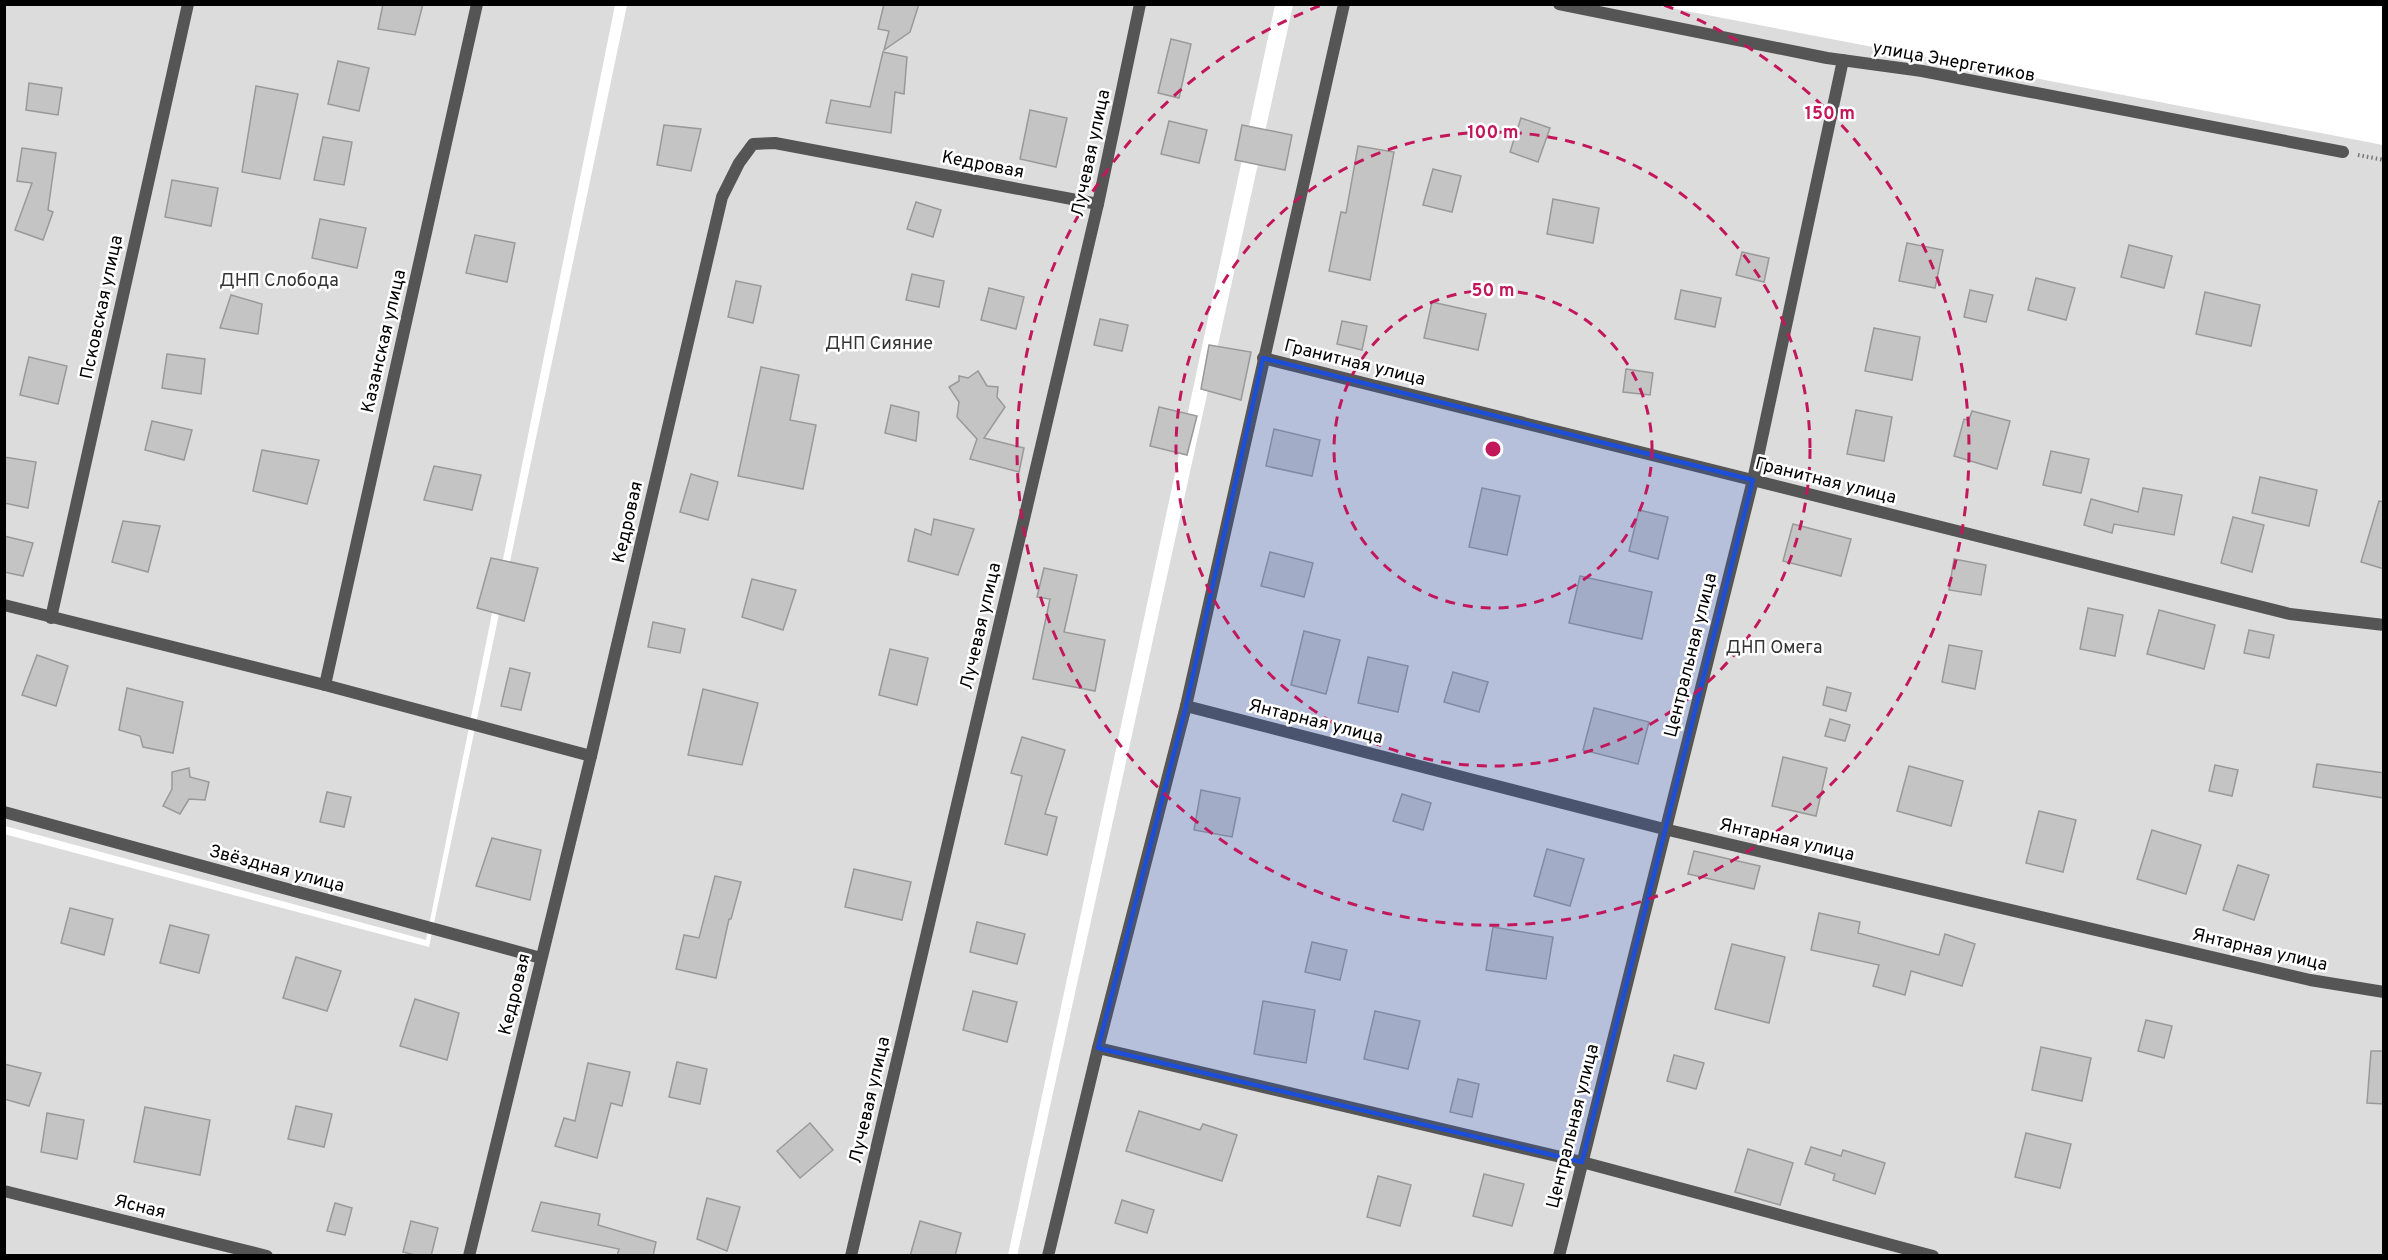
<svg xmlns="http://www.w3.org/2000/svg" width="2388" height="1260" viewBox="0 0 2388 1260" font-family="Overpass,sans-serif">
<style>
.green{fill:#dcdcdc}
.building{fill:#c4c4c4;stroke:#999;stroke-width:1.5}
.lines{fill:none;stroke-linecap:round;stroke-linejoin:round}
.path{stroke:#777;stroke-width:4;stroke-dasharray:1.5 3;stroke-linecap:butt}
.street{stroke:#555;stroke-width:12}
.marked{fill:#1d4ed8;fill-opacity:0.2;stroke:#1d4ed8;stroke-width:4.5;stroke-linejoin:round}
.ring{fill:none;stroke:#c2185b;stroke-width:3;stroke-dasharray:10 8}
.labels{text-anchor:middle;stroke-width:5;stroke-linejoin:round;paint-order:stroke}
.street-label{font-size:18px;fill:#000;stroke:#fff}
.park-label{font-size:18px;fill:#333;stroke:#fff}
.centre{fill:#c2185b;stroke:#fff;stroke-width:3}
.ring-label{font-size:18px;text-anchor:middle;font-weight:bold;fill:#c2185b;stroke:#fff;stroke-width:5;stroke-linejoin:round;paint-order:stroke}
</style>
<rect width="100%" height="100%" fill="#fff"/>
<g class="green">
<polygon points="4,5 615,5 426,940 5,826"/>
<polygon points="627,5 1275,5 1008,1255 5,1255 4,834 429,947"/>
<polygon points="1293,5 1655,5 2383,145 2383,1255 1017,1256"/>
</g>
<g class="building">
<polygon points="383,4 423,4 415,35 378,29"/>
<polygon points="884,4 919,4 910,32 884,50 889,31 878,29"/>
<polygon points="1171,39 1191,44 1179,98 1158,93"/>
<polygon points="883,52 907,57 904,94 895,92 891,133 826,123 831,100 870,107"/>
<polygon points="338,61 369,68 359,111 328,104"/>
<polygon points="29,83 62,88 58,115 26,110"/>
<polygon points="256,86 298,94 280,179 242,172"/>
<polygon points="1030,110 1067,118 1056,167 1020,159"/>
<polygon points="1521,118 1550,128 1538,162 1510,152"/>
<polygon points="1169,121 1207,130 1199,163 1161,154"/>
<polygon points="664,125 701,129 691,171 657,165"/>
<polygon points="1242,125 1292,135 1285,170 1235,160"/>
<polygon points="323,137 352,142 344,185 314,180"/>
<polygon points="1358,146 1394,152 1370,280 1329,271 1341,212 1346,213"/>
<polygon points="22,148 56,153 48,210 53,212 43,240 15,230 32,183 17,181"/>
<polygon points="1433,169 1461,176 1452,212 1423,205"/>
<polygon points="172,180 218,188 211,226 165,217"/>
<polygon points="1553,199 1599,208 1593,243 1547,234"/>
<polygon points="916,202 941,210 933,237 907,229"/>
<polygon points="320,219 366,228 357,268 312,258"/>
<polygon points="475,235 515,243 507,282 466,273"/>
<polygon points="1907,243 1943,250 1935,288 1899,281"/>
<polygon points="2129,245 2172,256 2164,288 2121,277"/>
<polygon points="1742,252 1769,258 1764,282 1736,275"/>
<polygon points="912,274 944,281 939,307 906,300"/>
<polygon points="2036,278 2075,288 2066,320 2028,310"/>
<polygon points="736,281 761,286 753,323 728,317"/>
<polygon points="989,288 1024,297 1016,329 981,320"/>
<polygon points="1681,290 1721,298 1715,327 1675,319"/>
<polygon points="1970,290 1993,295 1986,322 1964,317"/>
<polygon points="2205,292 2260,305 2251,346 2196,334"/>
<polygon points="231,295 262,304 258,334 220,328"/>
<polygon points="1432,302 1486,314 1478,350 1424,338"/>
<polygon points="1100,319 1128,325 1122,351 1094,345"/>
<polygon points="1342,321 1367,326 1362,350 1337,344"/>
<polygon points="1874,328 1920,337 1912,380 1865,371"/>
<polygon points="1209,345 1251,352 1241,400 1201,389"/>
<polygon points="167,354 205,359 201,394 162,388"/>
<polygon points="29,357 67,366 58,404 20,395"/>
<polygon points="761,367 799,375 790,420 816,425 803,489 738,476"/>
<polygon points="1626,369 1653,373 1650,395 1623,392"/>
<polygon points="978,371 987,386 998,387 997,397 1005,407 984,438 1024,448 1019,472 970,459 977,439 957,417 959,402 949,387 959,381 959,376 968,378"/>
<polygon points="891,405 919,412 916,441 885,433"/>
<polygon points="1159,407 1197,416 1187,455 1150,446"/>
<polygon points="1856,410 1892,417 1884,461 1847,454"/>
<polygon points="1972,411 2010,421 1997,469 1954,456 1964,419 1969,420"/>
<polygon points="152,421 192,430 184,460 145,450"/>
<polygon points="1274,429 1320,440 1312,476 1266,466"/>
<polygon points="262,450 319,460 307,504 253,491"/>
<polygon points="2051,451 2089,459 2081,493 2043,485"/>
<polygon points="4,457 36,462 28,508 4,503"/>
<polygon points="434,466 481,475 472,510 424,500"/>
<polygon points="691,474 718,482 708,520 680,512"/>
<polygon points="2260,477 2317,490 2309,526 2252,513"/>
<polygon points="1482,488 1520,496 1507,555 1469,547"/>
<polygon points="2143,488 2182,495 2174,535 2114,524 2112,533 2084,525 2091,499 2138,512"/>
<polygon points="2379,501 2384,502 2384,569 2361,562"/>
<polygon points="1639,510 1668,517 1658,559 1629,551"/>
<polygon points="2233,517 2264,525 2252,572 2221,563"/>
<polygon points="934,519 974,529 958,575 908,561 915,529 931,535"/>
<polygon points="123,521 160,526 148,572 112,562"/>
<polygon points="1793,524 1851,539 1841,576 1783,561"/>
<polygon points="4,536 33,543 23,576 4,572"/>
<polygon points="1270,552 1313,563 1304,597 1261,586"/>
<polygon points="491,558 538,568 524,621 477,608"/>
<polygon points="1954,559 1986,565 1981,595 1949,590"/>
<polygon points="1044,568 1077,575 1064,632 1105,640 1095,691 1033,679 1050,599 1037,597"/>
<polygon points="1580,576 1652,592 1642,639 1569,623"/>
<polygon points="752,579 796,590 783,630 742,617"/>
<polygon points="2088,608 2123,615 2115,656 2080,649"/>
<polygon points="2159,610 2215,625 2204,669 2147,654"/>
<polygon points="653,622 685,629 680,653 648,647"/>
<polygon points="2249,630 2274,635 2269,658 2244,653"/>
<polygon points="1304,631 1340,640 1326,694 1291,685"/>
<polygon points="1949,645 1982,651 1975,689 1942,682"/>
<polygon points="890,649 928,658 917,705 879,695"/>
<polygon points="37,655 68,666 56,706 22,695"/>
<polygon points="1368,657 1408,666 1398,712 1358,703"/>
<polygon points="510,668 530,673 521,710 501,706"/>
<polygon points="1453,672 1488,682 1479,712 1444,702"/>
<polygon points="1827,687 1851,693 1846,711 1823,705"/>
<polygon points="127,688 183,702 173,753 143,747 140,736 119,730"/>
<polygon points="703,689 758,703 742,765 688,755"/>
<polygon points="1594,708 1649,722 1638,764 1583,750"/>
<polygon points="1830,719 1850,725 1845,741 1825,736"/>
<polygon points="1022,737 1065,750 1045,814 1057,817 1047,855 1005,844 1022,776 1011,773"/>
<polygon points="1783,757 1827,768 1816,816 1772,806"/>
<polygon points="2317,764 2384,773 2384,798 2313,787"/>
<polygon points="2215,765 2238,770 2232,796 2209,791"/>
<polygon points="1909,766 1963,781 1951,826 1897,811"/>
<polygon points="189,768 190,777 209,782 205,800 189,799 180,814 163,806 172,789 172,772"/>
<polygon points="1201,790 1240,798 1232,837 1194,830"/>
<polygon points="327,792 351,797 344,827 320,822"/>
<polygon points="1402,794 1431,803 1423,830 1393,821"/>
<polygon points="2039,811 2076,820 2063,872 2026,863"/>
<polygon points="2152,830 2201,845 2186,894 2137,879"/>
<polygon points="492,838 541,850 530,900 476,886"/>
<polygon points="1547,849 1584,859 1570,906 1534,896"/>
<polygon points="1694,851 1760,866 1754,889 1688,874"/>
<polygon points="2238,865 2269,875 2254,920 2223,910"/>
<polygon points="854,869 911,882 902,920 845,907"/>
<polygon points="715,876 741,882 731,919 729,919 716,978 676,969 684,935 699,938"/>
<polygon points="70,908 113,919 104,955 61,943"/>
<polygon points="1819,913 1860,922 1858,933 1939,955 1945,934 1975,944 1962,986 1911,971 1905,995 1873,986 1879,965 1811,950"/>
<polygon points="977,922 1025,934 1017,964 970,952"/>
<polygon points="170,925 209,935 199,973 160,963"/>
<polygon points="1493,927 1553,937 1546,979 1486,970"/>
<polygon points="1312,942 1347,950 1340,980 1305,972"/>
<polygon points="1732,944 1785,957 1769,1023 1715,1009"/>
<polygon points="296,957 341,971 327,1011 283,998"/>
<polygon points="973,991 1017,1002 1007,1042 963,1030"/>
<polygon points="415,999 459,1013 447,1060 400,1046"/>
<polygon points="1263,1001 1315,1010 1306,1063 1254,1054"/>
<polygon points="1375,1011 1420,1021 1408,1069 1364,1059"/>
<polygon points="2146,1020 2172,1026 2164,1058 2138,1051"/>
<polygon points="2041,1047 2091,1058 2082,1101 2032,1090"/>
<polygon points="2371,1051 2384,1051 2384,1104 2367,1103"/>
<polygon points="1674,1055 1704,1063 1696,1089 1667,1081"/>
<polygon points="677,1062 707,1069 700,1104 669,1097"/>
<polygon points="588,1063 630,1072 622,1106 611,1103 597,1158 555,1146 564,1118 575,1121"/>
<polygon points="4,1064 41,1073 29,1106 4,1099"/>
<polygon points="1458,1079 1479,1084 1472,1117 1450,1112"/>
<polygon points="296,1106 332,1114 324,1147 288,1139"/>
<polygon points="145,1107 210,1120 200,1175 134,1162"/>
<polygon points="1139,1111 1200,1130 1203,1124 1237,1135 1222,1181 1126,1151"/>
<polygon points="47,1113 84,1120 77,1159 41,1152"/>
<polygon points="810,1123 833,1150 800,1178 777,1151"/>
<polygon points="2026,1133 2071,1144 2060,1188 2015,1177"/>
<polygon points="1811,1147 1841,1156 1843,1150 1885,1163 1875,1194 1833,1180 1835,1174 1805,1164"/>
<polygon points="1748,1149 1793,1163 1780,1205 1735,1192"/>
<polygon points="1484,1174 1524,1184 1512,1226 1473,1216"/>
<polygon points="1378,1176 1411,1185 1400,1226 1367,1217"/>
<polygon points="707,1198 740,1207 727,1251 697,1239"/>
<polygon points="1122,1200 1154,1210 1147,1233 1115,1223"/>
<polygon points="541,1202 600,1214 598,1225 656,1242 653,1256 617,1256 619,1249 532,1231"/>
<polygon points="335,1203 352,1208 345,1235 327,1231"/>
<polygon points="411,1221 438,1228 431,1256 419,1256 403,1252"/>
<polygon points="920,1221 961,1233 955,1256 910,1256"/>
</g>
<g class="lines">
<polyline class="path" points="2358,155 2384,160"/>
<g class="street">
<polyline points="1559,4 1827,58 1922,71 2343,152"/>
<polyline points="1263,358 2290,614 2384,625"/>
<polyline points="4,605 325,685 591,756"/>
<polyline points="51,618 188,4"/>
<polyline points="325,685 477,4"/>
<polyline points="1186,706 1664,829 2310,980 2384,992"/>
<polyline points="4,812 541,958"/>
<polyline points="1098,1048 1582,1162 1933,1256"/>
<polyline points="4,1191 267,1256"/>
<polyline points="469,1256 591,756 722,197 739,163 753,144 775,143 1098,204"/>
<polyline points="851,1256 1098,204 1140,4"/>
<polyline points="1048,1256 1098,1048 1186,706 1344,4"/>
<polyline points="1559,1256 1753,480 1843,60"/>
</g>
</g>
<path class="marked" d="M1263 358 1753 480 1582 1162 1098 1048 1186 706Z"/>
<g class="ring">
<circle cx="1493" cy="449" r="159"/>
<circle cx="1493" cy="449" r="317"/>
<path d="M1664 5A476 476 0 1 1 1322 5"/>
</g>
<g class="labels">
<g class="street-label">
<text transform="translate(1954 61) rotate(10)" y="6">улица Энергетиков</text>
<text transform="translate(1090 153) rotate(-78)" y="6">Лучевая улица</text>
<text transform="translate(983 164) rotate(11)" y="6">Кедровая</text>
<text transform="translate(101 307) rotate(-78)" y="6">Псковская улица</text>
<text transform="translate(383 341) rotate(-77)" y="6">Казанская улица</text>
<text transform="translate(1355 362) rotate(14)" y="6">Гранитная улица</text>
<text transform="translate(1826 480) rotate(14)" y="6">Гранитная улица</text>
<text transform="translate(627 522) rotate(-77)" y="6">Кедровая</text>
<text transform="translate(980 626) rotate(-77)" y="6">Лучевая улица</text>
<text transform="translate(1690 655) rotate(-76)" y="6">Центральная улица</text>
<text transform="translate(1316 721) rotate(14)" y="6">Янтарная улица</text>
<text transform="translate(1787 839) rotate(13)" y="6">Янтарная улица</text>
<text transform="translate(277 868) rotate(15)" y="6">Звёздная улица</text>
<text transform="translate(2260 949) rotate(13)" y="6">Янтарная улица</text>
<text transform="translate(514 994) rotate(-76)" y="6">Кедровая</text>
<text transform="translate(869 1100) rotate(-77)" y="6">Лучевая улица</text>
<text transform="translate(1572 1126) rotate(-76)" y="6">Центральная улица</text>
<text transform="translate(140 1206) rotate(14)" y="6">Ясная</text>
</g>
<g class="park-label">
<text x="279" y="286">ДНП Слобода</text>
<text x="879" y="349">ДНП Сияние</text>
<text x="1774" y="653">ДНП Омега</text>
</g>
</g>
<circle cx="1493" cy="449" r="9" class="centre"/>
<g class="ring-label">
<text x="1830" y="119">150 m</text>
<text x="1493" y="138">100 m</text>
<text x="1493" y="296">50 m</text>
</g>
<rect width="2388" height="1260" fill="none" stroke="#000000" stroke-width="12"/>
</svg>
